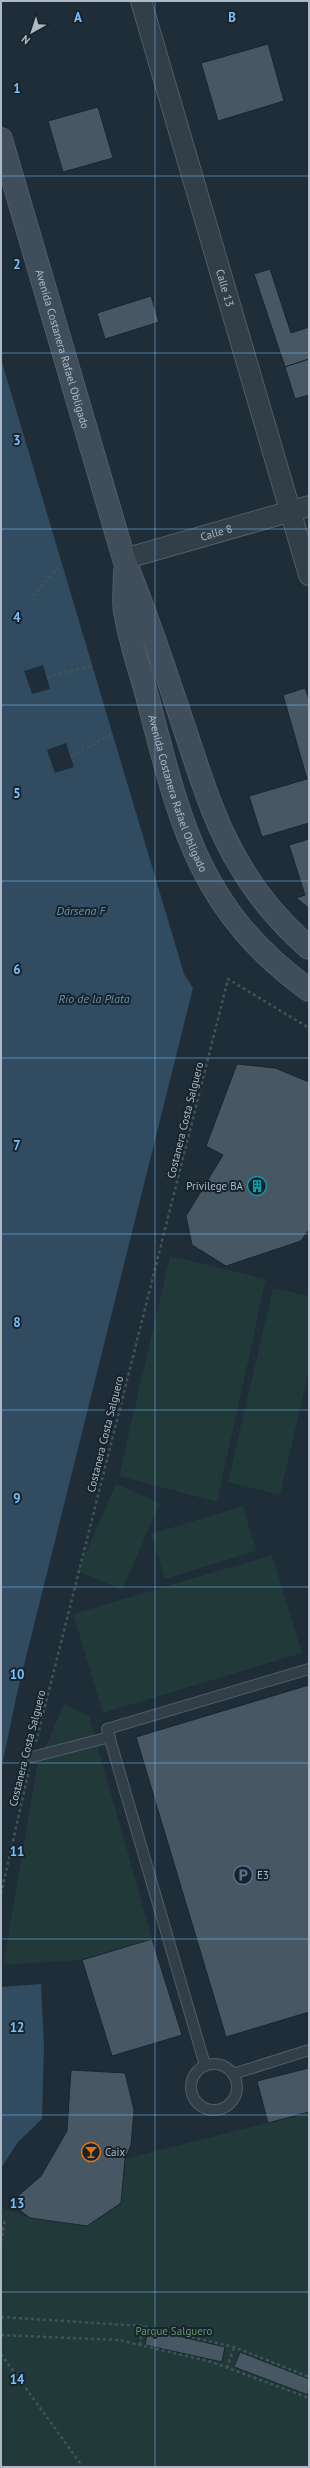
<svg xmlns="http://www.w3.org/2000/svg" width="310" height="2468" viewBox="0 0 310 2468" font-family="'PT Sans',sans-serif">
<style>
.green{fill:#213938}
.water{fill:#314c60}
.pier{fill:#1f2d38}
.building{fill:#475864;stroke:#1a262f}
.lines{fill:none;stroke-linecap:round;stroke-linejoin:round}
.lane-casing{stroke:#505d66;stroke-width:12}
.street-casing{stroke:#505d66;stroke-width:22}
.secondary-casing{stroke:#505d66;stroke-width:24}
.path{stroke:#3e5555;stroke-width:2.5;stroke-dasharray:3 3;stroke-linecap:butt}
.lane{stroke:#323f48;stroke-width:10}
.street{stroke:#323f48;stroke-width:20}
.secondary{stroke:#404e5c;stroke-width:22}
.grid{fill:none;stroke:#7ac0fc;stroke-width:1;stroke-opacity:0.55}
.labels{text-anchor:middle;stroke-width:4;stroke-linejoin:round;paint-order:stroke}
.street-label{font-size:11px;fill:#adbac5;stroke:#18242d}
.poi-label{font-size:11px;fill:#adbac5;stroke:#18242d;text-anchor:start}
.park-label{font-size:11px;fill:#639668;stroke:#18242d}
.water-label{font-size:12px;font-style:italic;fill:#6b90aa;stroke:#18242d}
.grid-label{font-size:13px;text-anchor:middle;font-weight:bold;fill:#7ac0fc;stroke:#18242d;stroke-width:4;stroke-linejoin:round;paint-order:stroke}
</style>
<rect width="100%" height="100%" fill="#1f2d38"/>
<g class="green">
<polygon points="170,1256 266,1279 217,1502 119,1476"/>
<polygon points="273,1288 309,1296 309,1370 280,1495 228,1482"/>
<polygon points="116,1484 160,1503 122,1590 78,1571"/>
<polygon points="243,1506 256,1551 165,1579 151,1534"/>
<polygon points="272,1555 302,1653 103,1713 73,1614"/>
<polygon points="64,1704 89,1716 152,1939 82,1960 3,1965 37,1767"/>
<polygon points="309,2112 309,2467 1,2467 1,2207 30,2218 87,2226 121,2203 125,2159"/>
</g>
<g class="water">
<polygon points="1,359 184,974 193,988 18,1689 1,1770"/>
<polygon points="41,1984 44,2047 42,2119 18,2142 1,2168 1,1987"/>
</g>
<g class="pier">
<polygon points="43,665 50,689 32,694 24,671"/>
<polygon points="66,743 74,767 55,773 47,750"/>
</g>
<g class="building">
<polygon points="268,44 284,101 218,121 201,63"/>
<polygon points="98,107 113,158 63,172 48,121"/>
<polygon points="270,269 291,333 309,327 309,359 285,367 254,274"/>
<polygon points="151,296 159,322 105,339 97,313"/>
<polygon points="309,359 309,395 295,399 285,367"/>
<polygon points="305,688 309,700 309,823 262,837 249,796 307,779 283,695"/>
<polygon points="309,839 309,908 296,898 305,895 289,845"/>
<polygon points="237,1064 275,1068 309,1082 309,1229 301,1241 226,1266 192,1245 186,1216 223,1155 206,1146"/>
<polygon points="309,1685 309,2012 226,2037 136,1737"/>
<polygon points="152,1939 182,2035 112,2056 82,1960"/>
<polygon points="309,2068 309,2112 268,2123 257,2081"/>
<polygon points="71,2070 125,2073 134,2110 131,2145 125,2159 121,2203 87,2226 30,2218 10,2203 41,2176 67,2131"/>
<polygon points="148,2329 225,2347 222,2362 145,2345"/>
<polygon points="240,2352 309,2379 308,2395 234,2367"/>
</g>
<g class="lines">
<defs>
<g id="lane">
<polyline points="32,1757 110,1737"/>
<circle cx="214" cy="2087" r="23"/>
<polyline points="205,2065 107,1729 309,1669"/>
<polyline points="233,2074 309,2050"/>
</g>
<g id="street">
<path id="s1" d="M141 1 309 575"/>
<path id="s2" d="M124 559 309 506"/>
</g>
<g id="secondary">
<path id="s3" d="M1 139 124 559C148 617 167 676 187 736 202 781 216 827 241 867 259 898 282 924 309 948"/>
<path id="s4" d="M125 572C125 585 123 599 125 611 130 644 143 678 151 711 182 831 203 913 309 990"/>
</g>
</defs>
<use href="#lane" class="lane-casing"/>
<use href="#street" class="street-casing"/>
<use href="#secondary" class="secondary-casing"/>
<g class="path">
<polyline points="33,596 61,564"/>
<polyline points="47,677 91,666"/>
<polyline points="71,756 111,735"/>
<polyline points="36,1742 228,979 309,1028"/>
<polyline points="1,1894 29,1770"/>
<polyline points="1,2242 5,2219"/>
<polyline points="1,2317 143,2326 234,2347 309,2377"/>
<polyline points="1,2335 119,2340 212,2362 309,2398"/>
<polyline points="140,2345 143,2326"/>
<polyline points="1,2354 83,2467"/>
<polyline points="227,2368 234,2347"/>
</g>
<use href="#lane" class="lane"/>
<use href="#street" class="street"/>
<use href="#secondary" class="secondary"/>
</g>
<path class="grid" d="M155 1V2467M1 176H309M1 353H309M1 529H309M1 705H309M1 881H309M1 1058H309M1 1234H309M1 1410H309M1 1587H309M1 1763H309M1 1939H309M1 2115H309M1 2292H309"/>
<defs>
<symbol id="building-ring" viewBox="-11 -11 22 22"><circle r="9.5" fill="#18242d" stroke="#0f9aa8" stroke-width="1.5"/><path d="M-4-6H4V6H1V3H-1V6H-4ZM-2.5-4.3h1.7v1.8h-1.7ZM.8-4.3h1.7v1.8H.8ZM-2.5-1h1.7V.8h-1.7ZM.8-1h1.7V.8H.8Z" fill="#0f9aa8"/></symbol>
<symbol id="parking-ring" viewBox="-11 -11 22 22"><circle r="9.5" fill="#18242d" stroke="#5c6f8a" stroke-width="1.5"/><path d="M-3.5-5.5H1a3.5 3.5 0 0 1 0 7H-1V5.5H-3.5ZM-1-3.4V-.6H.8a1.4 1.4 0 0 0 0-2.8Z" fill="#5c6f8a"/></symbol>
<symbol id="bar-ring" viewBox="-11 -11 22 22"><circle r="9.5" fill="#18242d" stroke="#e8710a" stroke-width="1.5"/><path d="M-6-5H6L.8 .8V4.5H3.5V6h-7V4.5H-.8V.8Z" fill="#e8710a"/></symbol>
</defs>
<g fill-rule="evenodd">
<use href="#building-ring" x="246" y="1175" width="22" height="22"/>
<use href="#parking-ring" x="232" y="1864" width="22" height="22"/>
<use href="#bar-ring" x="80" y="2141" width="22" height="22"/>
</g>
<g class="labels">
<g class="street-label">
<text dy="4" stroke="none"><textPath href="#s1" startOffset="299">Calle 13</textPath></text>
<text dy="4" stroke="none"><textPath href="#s3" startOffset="219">Avenida Costanera Rafael Obligado</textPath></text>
<text dy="4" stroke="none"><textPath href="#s2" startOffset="96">Calle 8</textPath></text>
<text dy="4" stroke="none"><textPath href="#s4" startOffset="229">Avenida Costanera Rafael Obligado</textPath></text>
<text transform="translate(185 1120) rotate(-76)" y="4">Costanera Costa Salguero</text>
<text transform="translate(105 1434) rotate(-76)" y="4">Costanera Costa Salguero</text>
<text transform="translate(27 1748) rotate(-76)" y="4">Costanera Costa Salguero</text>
</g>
<g class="poi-label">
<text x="243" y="1190" text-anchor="end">Privilege BA</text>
<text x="257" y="1879">E3</text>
<text x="105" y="2156">Caix</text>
</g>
<g class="park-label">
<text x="174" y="2335">Parque Salguero</text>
</g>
<g class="water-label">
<text x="81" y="915">Dársena F</text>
<text x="94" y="1003">Río de la Plata</text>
</g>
</g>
<g class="grid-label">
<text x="78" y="22">A</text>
<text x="232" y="22">B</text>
<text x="17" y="93">1</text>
<text x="17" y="269">2</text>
<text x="17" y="445">3</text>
<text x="17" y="622">4</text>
<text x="17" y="798">5</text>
<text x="17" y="974">6</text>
<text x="17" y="1150">7</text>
<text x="17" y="1327">8</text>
<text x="17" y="1503">9</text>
<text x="17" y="1679">10</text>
<text x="17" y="1856">11</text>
<text x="17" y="2032">12</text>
<text x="17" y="2208">13</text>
<text x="17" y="2384">14</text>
</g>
<rect width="310" height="2468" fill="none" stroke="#adbac5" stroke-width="4"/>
<g transform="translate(32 32) rotate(219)" stroke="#18242d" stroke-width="3" paint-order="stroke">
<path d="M0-3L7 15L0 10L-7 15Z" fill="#adbac5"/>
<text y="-6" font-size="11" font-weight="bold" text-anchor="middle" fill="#adbac5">N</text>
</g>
</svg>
